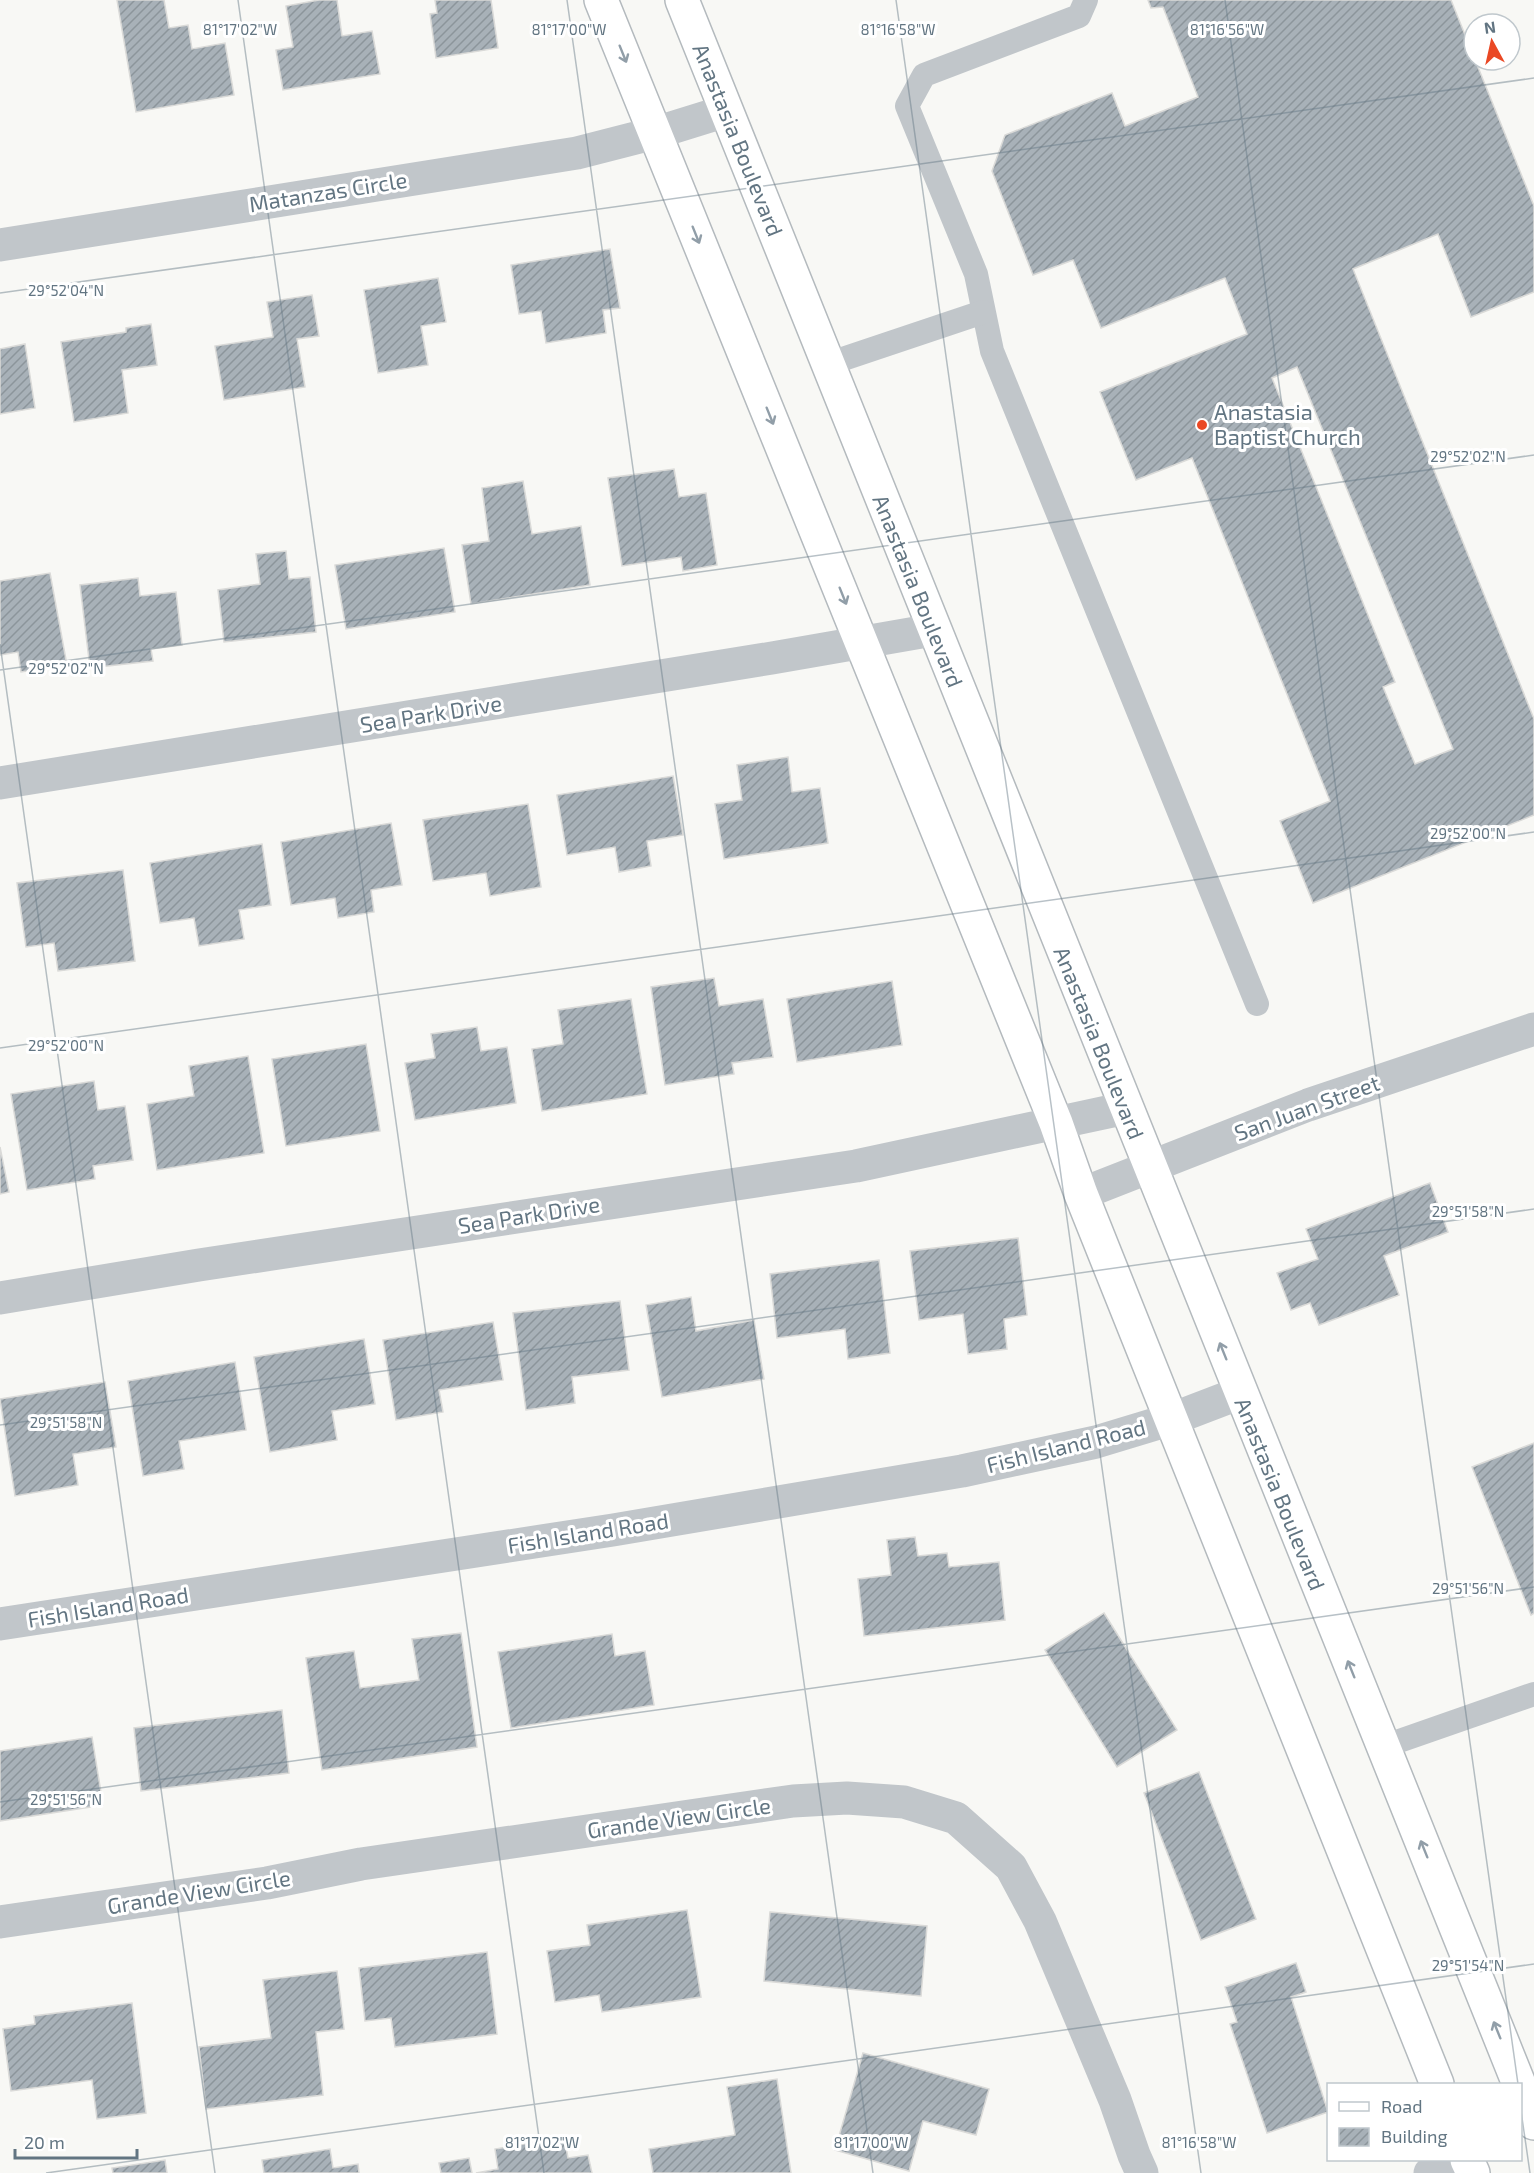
<svg xmlns="http://www.w3.org/2000/svg" width="1534" height="2173" viewBox="0 0 1534 2173" font-family="'Exo 2',sans-serif">
<style>
.building{fill:url(#building-hatch);stroke:#dadad8;stroke-width:1.5;fill-rule:evenodd}
.lines{fill:none;stroke-linecap:round;stroke-linejoin:round}
.primary-casing{stroke:#b4babe;stroke-width:36}
.service{stroke:#c1c6ca;stroke-width:24}
.minor{stroke:#c1c6ca;stroke-width:33}
.primary{stroke:#fff;stroke-width:33}
.oneway{stroke:#919ea8}
.ticks{fill:none;stroke:#627582;stroke-width:1.5;stroke-opacity:0.45}
.poi-dot{fill:#ea4824;stroke:#fff;stroke-width:2}
.labels{text-anchor:middle;stroke-width:6;stroke-linejoin:round;paint-order:stroke}
.street-label{font-size:22px;fill:#627582;stroke:#fff}
.poi-label{font-size:22px;fill:#627582;stroke:#fff;text-anchor:start}
.ticks-label{font-size:15px;text-anchor:middle;fill:#627582;stroke:#fff;stroke-width:6;stroke-linejoin:round;paint-order:stroke}
</style>
<defs>
<pattern id="building-hatch" width="6" height="6" patternUnits="userSpaceOnUse" patternTransform="scale(1.5)"><rect width="6" height="6" fill="#a8b1b8"/><path d="M-1 1l2-2M0 6l6-6M5 7l2-2" fill="none" stroke="#8c959b"/></pattern>
</defs>
<rect width="100%" height="100%" fill="#f8f8f5"/>
<g class="building">
<polygon points="117,0 164,0 169,28 188,25 192,49 225,43 234,95 136,112"/>
<polygon points="319,0 337,0 342,36 372,31 380,74 283,90 276,50 293,47 286,6"/>
<polygon points="435,0 491,0 498,48 436,58 430,14 437,13"/>
<path d="M1148 0H1451L1534 206V292L1471 317 1438 234 1353 269 1534 719V815L1313 903 1280 821 1330 801 1192 458 1136 480 1100 392 1247 334 1225 278 1101 328 1073 260 1033 275 992 171 1005 135 1112 93 1125 126 1198 97 1163 7 1151 8ZM1297 367 1453 749 1415 764 1383 687 1395 682 1272 378Z"/>
<polygon points="610,249 620,308 603,310 606,333 546,343 541,311 519,314 511,265"/>
<polygon points="438,278 446,322 421,326 428,365 378,373 364,290"/>
<polygon points="312,295 319,336 297,339 305,387 224,400 215,346 273,337 267,302"/>
<polygon points="151,324 157,365 122,370 128,413 74,422 61,342 126,332 126,328"/>
<polygon points="25,344 35,408 0,414 0,349"/>
<polygon points="674,469 679,497 706,493 717,565 683,571 681,557 622,566 608,478"/>
<polygon points="523,481 532,534 581,526 590,585 471,604 462,545 489,541 482,488"/>
<polygon points="444,548 455,612 346,629 335,565"/>
<polygon points="286,551 289,579 310,577 316,632 224,642 218,590 260,584 256,554"/>
<polygon points="50,573 67,665 21,672 18,652 0,655 0,581"/>
<polygon points="138,578 140,596 176,592 182,645 151,649 153,661 90,668 80,585"/>
<polygon points="788,757 792,792 820,788 828,843 724,859 715,804 742,800 737,765"/>
<polygon points="673,776 683,835 647,841 651,866 619,872 615,847 567,855 557,795"/>
<polygon points="528,804 541,887 490,896 486,873 433,881 423,820"/>
<polygon points="391,823 402,885 371,890 374,912 338,918 335,898 291,905 281,842"/>
<polygon points="262,844 271,905 239,910 244,939 199,946 194,918 160,923 150,863"/>
<polygon points="123,870 135,961 58,971 54,943 26,947 17,883"/>
<polygon points="714,978 719,1006 763,999 773,1057 732,1063 734,1074 665,1085 651,987"/>
<polygon points="892,981 902,1045 797,1062 787,999"/>
<polygon points="631,999 647,1094 542,1111 532,1049 563,1044 558,1010"/>
<polygon points="477,1027 481,1051 507,1047 516,1103 415,1120 405,1063 435,1058 431,1034"/>
<polygon points="366,1044 380,1131 286,1146 272,1059"/>
<polygon points="248,1056 264,1153 157,1170 147,1104 194,1096 189,1066"/>
<polygon points="94,1081 98,1110 125,1106 133,1160 93,1166 95,1179 27,1190 11,1094"/>
<polygon points="0,1147 9,1192 0,1194"/>
<polygon points="1430,1183 1448,1232 1384,1256 1399,1295 1319,1325 1310,1303 1291,1310 1277,1273 1318,1259 1306,1229"/>
<polygon points="1018,1238 1027,1315 1004,1319 1007,1349 968,1354 963,1314 919,1320 910,1251"/>
<polygon points="879,1260 890,1353 848,1359 845,1329 777,1338 770,1274"/>
<polygon points="691,1297 696,1331 754,1320 764,1379 662,1397 646,1305"/>
<polygon points="620,1301 629,1370 572,1377 575,1403 526,1410 513,1313"/>
<polygon points="493,1322 503,1380 439,1390 443,1412 396,1420 383,1340"/>
<polygon points="364,1339 375,1404 332,1411 337,1440 270,1452 254,1357"/>
<polygon points="235,1362 246,1430 179,1441 184,1469 143,1476 128,1381"/>
<polygon points="105,1382 116,1447 73,1454 78,1485 15,1496 0,1399"/>
<polygon points="1534,1443 1534,1613 1531,1615 1472,1467"/>
<polygon points="915,1537 918,1556 947,1553 949,1567 999,1562 1005,1620 864,1636 858,1579 891,1575 887,1540"/>
<polygon points="1104,1613 1177,1730 1117,1767 1045,1650"/>
<polygon points="461,1633 477,1747 322,1770 306,1658 354,1651 360,1688 419,1680 412,1639"/>
<polygon points="612,1634 615,1656 645,1651 654,1705 511,1728 498,1652"/>
<polygon points="282,1710 289,1773 141,1791 134,1728"/>
<polygon points="92,1737 103,1805 0,1821 0,1751"/>
<polygon points="1199,1772 1256,1919 1201,1940 1144,1793"/>
<polygon points="687,1910 701,1997 602,2012 599,1995 555,2002 547,1951 590,1945 587,1925"/>
<polygon points="770,1912 927,1926 921,1996 764,1981"/>
<polygon points="487,1952 497,2034 395,2047 391,2018 365,2021 359,1968"/>
<polygon points="1296,1963 1306,1992 1291,1997 1328,2112 1267,2133 1230,2024 1237,2022 1225,1987"/>
<polygon points="337,1971 344,2029 316,2032 323,2095 206,2109 199,2047 271,2038 263,1980"/>
<polygon points="132,2003 146,2113 97,2119 92,2080 11,2091 3,2029 35,2024 34,2016"/>
<polygon points="863,2053 989,2089 976,2135 923,2121 909,2171 835,2150"/>
<polygon points="777,2079 791,2173 653,2173 649,2149 735,2135 727,2087"/>
<polygon points="564,2137 568,2158 588,2155 592,2173 476,2173 498,2169 495,2149"/>
<polygon points="330,2149 333,2168 358,2164 359,2173 264,2173 262,2160"/>
<polygon points="469,2158 472,2173 441,2173 439,2163"/>
<polygon points="165,2160 167,2173 113,2173 112,2168"/>
</g>
<g class="lines">
<defs>
<g id="primary">
<polyline points="601,0 1056,1123 1081,1194 1437,2084"/>
<polyline points="682,0 1519,2084"/>
<polyline points="1520,2089 1534,2123"/>
<polyline points="1467,2160 1473,2173"/>
</g>
</defs>
<use href="#primary" class="primary-casing"/>
<g class="service">
<polyline points="1086,0 1079,16 924,75 907,106 976,274 992,351 1257,1004"/>
<polyline points="828,364 983,312"/>
<polyline points="1382,1747 1534,1694"/>
</g>
<g class="minor">
<polyline points="0,245 577,153 655,133 726,111"/>
<polyline points="0,783 772,658 933,630"/>
<polyline points="1081,1194 1308,1105 1534,1029"/>
<polyline points="0,1298 199,1265 856,1166 1126,1108"/>
<polyline points="0,1624 613,1530 962,1471 1096,1442 1172,1419 1240,1393"/>
<polyline points="0,1922 267,1883 361,1864 793,1801 847,1798 904,1802 956,1818 1011,1867 1040,1921 1115,2100 1134,2155 1142,2173"/>
<polyline points="1430,2173 1463,2160"/>
</g>
<use href="#primary" class="primary"/>
</g>
<defs><path id="oneway-shaft" d="M-6 0H5M1.5-3L5.5 0L1.5 3" fill="none" stroke-width="1.6" stroke-linecap="round" stroke-linejoin="round" transform="scale(1.5)"/></defs>
<g class="oneway">
<use href="#oneway-shaft" transform="translate(623 54) rotate(68)"/>
<use href="#oneway-shaft" transform="translate(696 235) rotate(68)"/>
<use href="#oneway-shaft" transform="translate(770 416) rotate(68)"/>
<use href="#oneway-shaft" transform="translate(843 596) rotate(68)"/>
<use href="#oneway-shaft" transform="translate(1223 1351) rotate(-112)"/>
<use href="#oneway-shaft" transform="translate(1351 1669) rotate(-112)"/>
<use href="#oneway-shaft" transform="translate(1424 1849) rotate(-112)"/>
<use href="#oneway-shaft" transform="translate(1497 2030) rotate(-112)"/>
</g>
<path class="ticks" d="M238 0 544 2173M567 0 873 2173M896 0 1201 2173M1225 0 1518 2084M0 293 1534 78M0 644 215 2173M0 670 1534 455M0 1048 1534 832M0 1425 1534 1209M0 1802 1534 1587M1520 2104 1530 2173M46 2173 1534 1964"/>
<circle class="poi-dot" cx="1202" cy="425" r="6"/>
<g class="labels">
<g class="street-label">
<text transform="translate(738 140) rotate(68)" y="8">Anastasia Boulevard</text>
<text transform="translate(328 192) rotate(-9)" y="8">Matanzas Circle</text>
<text transform="translate(918 591) rotate(68)" y="8">Anastasia Boulevard</text>
<text transform="translate(431 714) rotate(-9)" y="8">Sea Park Drive</text>
<text transform="translate(1099 1043) rotate(68)" y="8">Anastasia Boulevard</text>
<text transform="translate(1307 1108) rotate(-20)" y="8">San Juan Street</text>
<text transform="translate(529 1215) rotate(-9)" y="8">Sea Park Drive</text>
<text transform="translate(1066 1446) rotate(-14)" y="8">Fish Island Road</text>
<text transform="translate(1280 1494) rotate(68)" y="8">Anastasia Boulevard</text>
<text transform="translate(588 1533) rotate(-9)" y="8">Fish Island Road</text>
<text transform="translate(108 1607) rotate(-9)" y="8">Fish Island Road</text>
<text transform="translate(679 1818) rotate(-8)" y="8">Grande View Circle</text>
<text transform="translate(199 1892) rotate(-9)" y="8">Grande View Circle</text>
</g>
<g class="poi-label">
<text x="1214" y="420">Anastasia<tspan x="1214" dy="25">Baptist Church</tspan></text>
</g>
</g>
<g class="ticks-label">
<text x="240" y="35">81°17'02"W</text>
<text x="569" y="35">81°17'00"W</text>
<text x="898" y="35">81°16'58"W</text>
<text x="1227" y="35">81°16'56"W</text>
<text x="66" y="296">29°52'04"N</text>
<text x="1468" y="462">29°52'02"N</text>
<text x="66" y="674">29°52'02"N</text>
<text x="1468" y="839">29°52'00"N</text>
<text x="66" y="1051">29°52'00"N</text>
<text x="1468" y="1217">29°51'58"N</text>
<text x="66" y="1428">29°51'58"N</text>
<text x="1468" y="1594">29°51'56"N</text>
<text x="66" y="1805">29°51'56"N</text>
<text x="1468" y="1971">29°51'54"N</text>
<text x="542" y="2148">81°17'02"W</text>
<text x="871" y="2148">81°17'00"W</text>
<text x="1199" y="2148">81°16'58"W</text>
</g>
<rect x="1327" y="2083" width="195" height="78" fill="#ffffff" stroke="#c0c8cd" stroke-width="1.5"/>
<rect x="1339" y="2102" width="30" height="9" fill="#ffffff" stroke="#c0c8cd" stroke-width="1.5"/>
<text x="1381" y="2113" font-size="18" fill="#627582">Road</text>
<rect x="1339" y="2128" width="30" height="18" fill="url(#building-hatch)" stroke="#c0c8cd" stroke-width="1.5"/>
<text x="1381" y="2143" font-size="18" fill="#627582">Building</text>
<g transform="translate(1492 42) rotate(352)"><circle r="28" fill="#ffffff" stroke="#c0c8cd" stroke-width="1.5"/>
<path d="M0-4.5L10 22L0 15L-10 22Z" fill="#ea4824"/>
<text y="-9" font-size="16" font-weight="bold" text-anchor="middle" fill="#627582">N</text>
</g>
<path d="M15 2149v9h122v-9" fill="none" stroke="#627582" stroke-width="3"/>
<text x="24" y="2149" font-size="18" fill="#627582" stroke="#ffffff" stroke-width="4.5" paint-order="stroke">20 m</text>
</svg>
